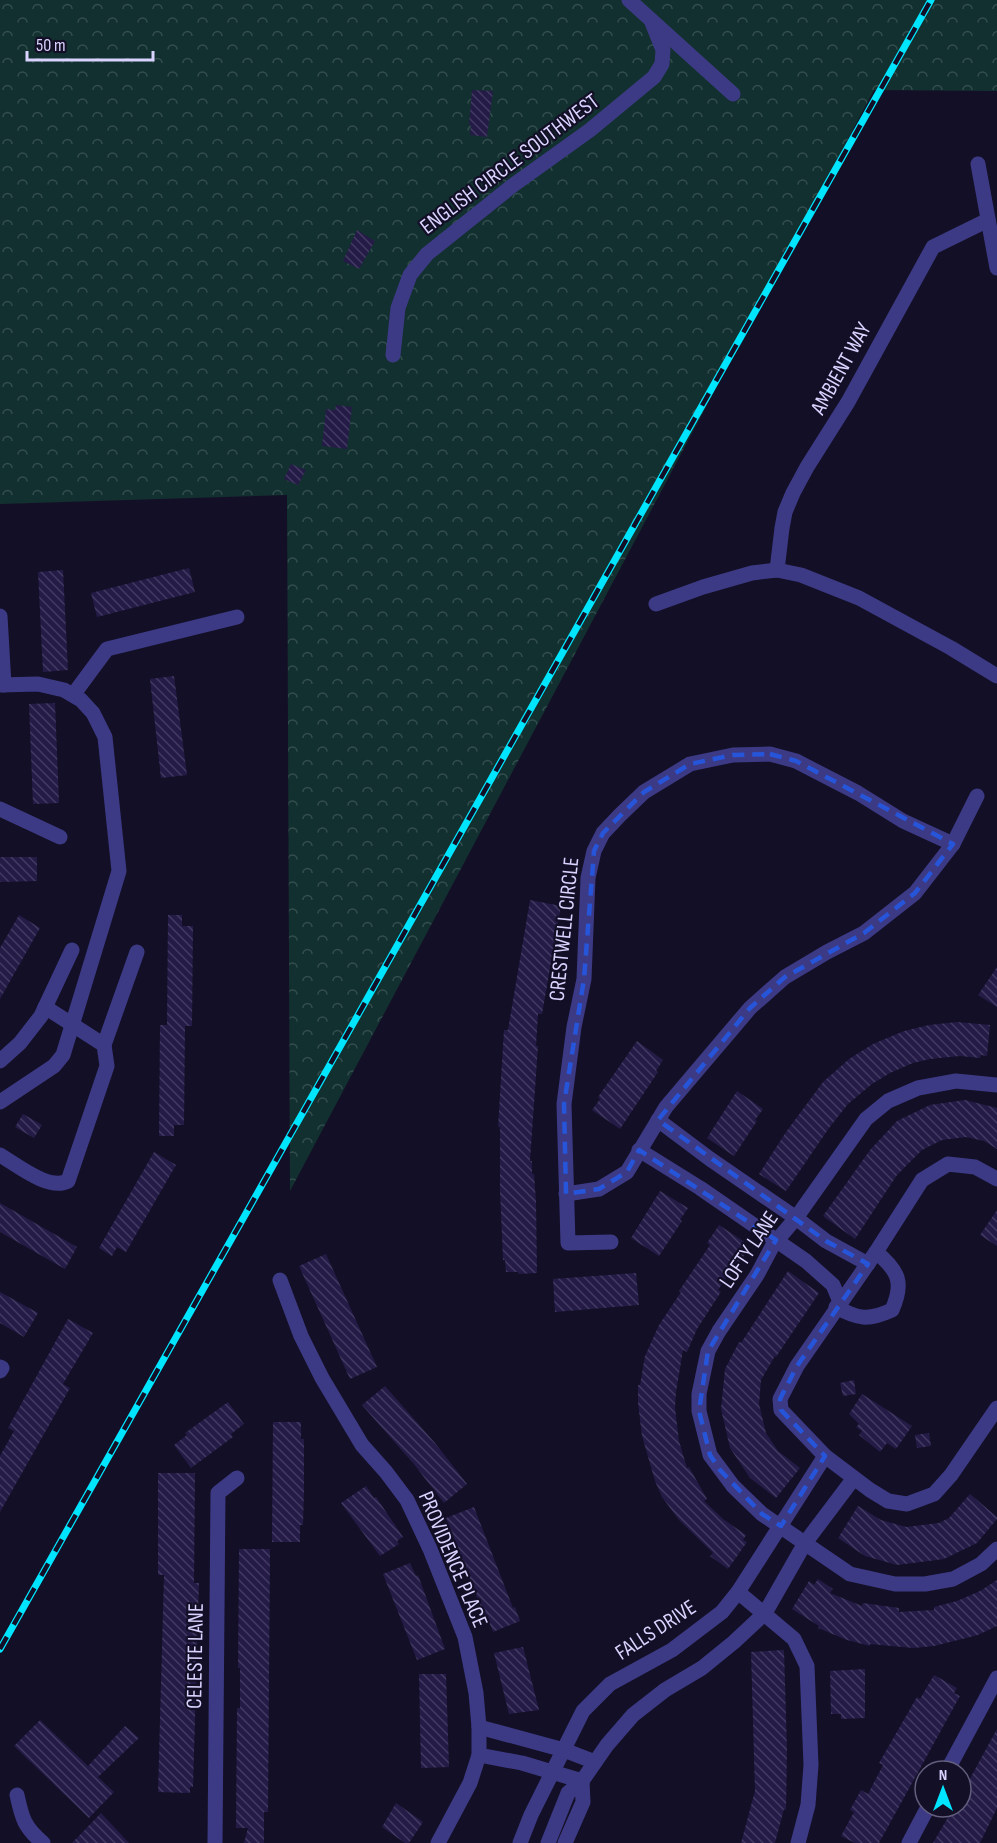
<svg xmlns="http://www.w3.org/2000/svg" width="997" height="1843" viewBox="0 0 997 1843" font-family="'Sofia Sans Condensed',sans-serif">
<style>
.forest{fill:url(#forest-crowns)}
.building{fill:url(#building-back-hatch)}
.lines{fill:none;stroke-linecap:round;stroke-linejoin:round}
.minor{stroke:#3d3a85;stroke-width:15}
.rail-casing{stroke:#00e5ff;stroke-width:7}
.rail{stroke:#130f26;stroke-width:4.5;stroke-dasharray:14;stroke-linecap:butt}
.marked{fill:none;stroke:#2655da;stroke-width:4.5;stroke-dasharray:12 8;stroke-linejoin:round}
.labels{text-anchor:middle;stroke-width:4.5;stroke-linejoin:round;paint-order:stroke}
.street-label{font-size:22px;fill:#d9d4ff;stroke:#130f26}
</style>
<defs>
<pattern id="forest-crowns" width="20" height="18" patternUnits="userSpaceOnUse" patternTransform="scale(1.5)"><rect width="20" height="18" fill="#12302f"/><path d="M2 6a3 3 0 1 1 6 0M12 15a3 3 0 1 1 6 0" fill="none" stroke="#344d4e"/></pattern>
<pattern id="building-back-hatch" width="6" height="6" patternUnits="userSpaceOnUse" patternTransform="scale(1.5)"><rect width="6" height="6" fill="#241b47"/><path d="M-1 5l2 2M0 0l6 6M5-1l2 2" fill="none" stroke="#433b63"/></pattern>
</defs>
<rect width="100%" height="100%" fill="#130f26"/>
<polygon class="forest" points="0,0 997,0 997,91 874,90 290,1191 287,495 0,504"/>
<g class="building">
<polygon points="472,90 493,91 487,137 470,135 471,125 469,125"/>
<polygon points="357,230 375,241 359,269 343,261"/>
<polygon points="336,405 352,407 347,449 322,446 326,409 335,410"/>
<polygon points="291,464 306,470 298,485 284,479"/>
<polygon points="189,568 195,592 97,617 91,593"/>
<polygon points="63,570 68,670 43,672 38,572"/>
<polygon points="174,676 187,775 161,778 150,679"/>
<polygon points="55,703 59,803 33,804 29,704"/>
<polygon points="0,857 37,857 37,881 0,882"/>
<polygon points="530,900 561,906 542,1014 538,1014 536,1046 538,1046 530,1161 532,1161 532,1174 534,1174 536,1202 537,1273 519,1274 518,1272 506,1272 505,1260 503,1260 500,1190 500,1127 498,1127 504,1030 508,1030"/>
<polygon points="19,915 40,928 0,999 0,948"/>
<polygon points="168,915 182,915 182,926 193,926 192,1026 185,1026 184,1125 174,1125 174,1136 159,1136 160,1025 167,1025"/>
<polygon points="997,967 997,1007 978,995"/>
<polygon points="957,1022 990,1025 987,1056 981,1055 980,1058 960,1056 930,1059 913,1063 890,1073 872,1084 848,1104 829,1128 786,1191 759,1174 786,1132 823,1082 849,1059 873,1044 904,1031 929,1025"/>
<polygon points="637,1041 663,1060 656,1071 658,1072 620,1129 592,1110 600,1099 598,1097"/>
<polygon points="737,1091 763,1109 755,1120 757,1121 734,1156 707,1138"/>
<polygon points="965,1100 997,1108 997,1149 984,1141 966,1137 942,1140 922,1150 897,1175 855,1239 823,1216 870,1150 897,1121 930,1105"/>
<polygon points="23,1114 42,1125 34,1138 15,1127"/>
<polygon points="154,1152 176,1165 126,1252 117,1247 112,1256 99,1248"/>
<polygon points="660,1191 688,1208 680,1220 682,1221 659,1256 631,1238"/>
<polygon points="0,1203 77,1247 65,1269 0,1232"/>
<polygon points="997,1210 997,1246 980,1235"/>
<polygon points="719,1225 746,1243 743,1247 748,1250 738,1265 736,1264 718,1290 721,1292 697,1329 687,1352 683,1350 676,1392 675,1408 679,1441 687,1468 689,1467 707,1499 704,1501 723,1519 746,1535 743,1540 747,1542 728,1569 710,1556 713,1553 679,1520 662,1497 655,1481 642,1436 638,1403 638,1385 640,1385 645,1356 659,1325 681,1292 679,1291 710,1245 707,1243"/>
<polygon points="326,1254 377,1367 350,1379 299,1266"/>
<polygon points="788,1271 819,1293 776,1357 775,1356 761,1380 759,1404 766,1433 778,1451 800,1468 776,1498 750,1478 730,1448 721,1409 725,1369 739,1342 741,1343"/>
<polygon points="636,1273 639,1305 555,1312 553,1279"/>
<polygon points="0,1292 38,1313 24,1337 0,1323"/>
<polygon points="68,1319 93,1333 63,1384 70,1388 0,1512 0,1456 14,1431 8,1428"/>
<polygon points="854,1380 856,1394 843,1396 840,1383"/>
<polygon points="385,1386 435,1443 467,1484 444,1503 413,1463 362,1405"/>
<polygon points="862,1394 912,1426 896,1449 887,1443 880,1452 859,1435 862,1431 856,1427 859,1424 849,1414"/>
<polygon points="228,1402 244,1424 231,1434 233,1437 191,1468 174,1445 187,1435 185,1433"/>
<polygon points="273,1422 301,1422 301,1439 304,1439 304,1491 303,1525 300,1525 300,1542 272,1542"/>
<polygon points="929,1433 931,1446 917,1448 915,1435"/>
<polygon points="158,1473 195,1473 194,1583 199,1583 193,1787 190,1787 190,1793 158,1792 164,1575 158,1575"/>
<polygon points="366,1486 374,1498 376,1497 403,1537 397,1541 399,1544 380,1556 341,1503"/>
<polygon points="970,1494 997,1517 997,1519 977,1543 944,1559 897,1565 865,1556 838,1538 858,1506 881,1520 906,1527 939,1523 949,1518"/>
<polygon points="474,1507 513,1608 515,1607 520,1621 493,1632 487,1617 485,1618 446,1518"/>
<polygon points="239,1549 270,1549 268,1812 264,1812 264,1843 244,1843 248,1828 236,1828 237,1708 240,1708 240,1668 238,1668"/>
<polygon points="410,1563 416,1576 418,1575 445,1649 417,1660 383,1574"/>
<polygon points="818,1579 833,1589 830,1593 862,1606 863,1603 899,1608 899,1612 934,1610 934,1607 957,1601 980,1591 997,1580 997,1626 978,1635 934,1646 913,1648 870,1644 870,1646 847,1640 818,1628 819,1626 792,1609 809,1581 814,1585"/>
<polygon points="523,1647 539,1710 509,1714 494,1653"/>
<polygon points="784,1650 787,1750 786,1810 784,1809 775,1843 741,1843 755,1791 751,1652"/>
<polygon points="865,1669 865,1718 841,1719 841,1714 831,1714 830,1671"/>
<polygon points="419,1674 446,1674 449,1767 421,1768"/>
<polygon points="934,1675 957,1688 954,1693 960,1696 879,1843 855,1843 841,1836 854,1812 850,1810 861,1790 868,1794 883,1765 879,1763 917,1697 920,1699"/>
<polygon points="40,1720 88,1766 125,1726 139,1738 98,1777 114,1792 89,1818 14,1746"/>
<polygon points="997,1729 997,1808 980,1843 933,1843 954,1807 961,1807 961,1795"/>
<polygon points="396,1803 423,1822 409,1843 405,1843 382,1827"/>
<polygon points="101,1813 129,1843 72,1843"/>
</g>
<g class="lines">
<g class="minor">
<polyline points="629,0 733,94"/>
<polyline points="978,164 997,268"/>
<polyline points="393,355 398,308 410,275 427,254 512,186 590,130 654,77 662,64 663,50 651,20"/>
<polyline points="777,570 782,528 785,512 793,493 807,467 848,402 933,247 988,220"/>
<polyline points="656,604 703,587 752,573 777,570 801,575 859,598 951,648 997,676"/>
<polyline points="0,616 4,685"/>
<polyline points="0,685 38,684 64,690 81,700 93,713 105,737 119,871 63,1055 54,1066 0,1102"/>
<polyline points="73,695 107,649 237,617"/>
<polyline points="0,809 60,837"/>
<polyline points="45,1007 104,1045"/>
<polyline points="0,1061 20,1043 41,1016 72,950"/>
<polyline points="997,1085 956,1081 918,1088 888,1101 866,1119 796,1218 773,1245 757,1275 719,1331 708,1351 699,1394 699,1411 710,1455 733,1486 762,1514 850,1574 895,1584 925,1584 953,1579 981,1564 997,1549"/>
<polyline points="658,1120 710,1159 796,1218 826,1241 868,1264"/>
<polyline points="639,1150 700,1188 806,1261 833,1285 840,1302"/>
<path d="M0 1155C17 1165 49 1191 68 1181L107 1066 104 1045 137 952"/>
<polyline points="997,1179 975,1167 948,1164 922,1180 876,1252 797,1366 780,1399 781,1410 825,1456 870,1490 888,1501 907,1504 934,1494 951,1475 997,1408"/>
<polyline points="566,1194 599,1189 627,1172 666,1107 750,1008 785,977 827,952 864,933 915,893 953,844 977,796"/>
<polyline points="611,1242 568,1243 564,1104 574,1027 584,979 588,878 594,851 603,833 620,815 644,792 690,764 733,755 770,754 796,761 858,793 903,821 953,844"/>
<polyline points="280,1280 301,1336 322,1378 362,1445 386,1472 407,1500 430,1549 465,1637 476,1693 479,1727 479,1755 470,1783 438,1843"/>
<path d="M836 1307C858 1319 868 1321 892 1310 904 1283 899 1271 876 1252"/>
<polyline points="0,1367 2,1368 0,1371"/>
<polyline points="738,1592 794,1639 807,1666 811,1765 808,1805 798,1843"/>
<polyline points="479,1727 564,1750 595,1762"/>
<polyline points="479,1755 522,1763 582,1781"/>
<polyline points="947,1771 997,1678"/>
<path d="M17 1795C22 1818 24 1827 43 1843"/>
<polyline points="215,1843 218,1493 237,1478"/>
<polyline points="520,1843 531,1815 583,1711 610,1684 672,1650 722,1612 738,1592 825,1456"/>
<polyline points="548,1843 568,1793 582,1781 607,1745 633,1715 665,1690 702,1668 734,1642 765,1613 805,1543 854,1478"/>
<polyline points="565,1843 583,1802 582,1781"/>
<polyline points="909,1843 928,1807"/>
</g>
<defs>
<polyline id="rail" points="0,1649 931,0"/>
</defs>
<use href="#rail" class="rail-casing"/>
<use href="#rail" class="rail"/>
</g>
<path class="marked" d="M770 754 796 761 953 844 915 893 864 933 785 977 750 1008 658 1120 826 1241 868 1264 797 1366 780 1399 781 1410 825 1456 781 1526 762 1514 720 1470 710 1455 699 1411 708 1351 776 1240 639 1150 627 1172 599 1189 566 1194 564 1104 584 979 594 851 603 833 644 792 690 764 733 755Z"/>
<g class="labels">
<g class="street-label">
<text transform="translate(509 163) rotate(-37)" y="8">ENGLISH CIRCLE SOUTHWEST</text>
<text transform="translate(840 368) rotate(-61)" y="8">AMBIENT WAY</text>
<text transform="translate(563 929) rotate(-84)" y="8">CRESTWELL CIRCLE</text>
<text transform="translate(748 1249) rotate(-56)" y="8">LOFTY LANE</text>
<text transform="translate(454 1559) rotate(67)" y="8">PROVIDENCE PLACE</text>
<text transform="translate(655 1629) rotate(-33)" y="8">FALLS DRIVE</text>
<text transform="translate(194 1656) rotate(-89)" y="8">CELESTE LANE</text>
</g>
</g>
<g transform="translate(943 1789)"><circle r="28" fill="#130f26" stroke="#625e7d" stroke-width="1.5"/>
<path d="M0-4.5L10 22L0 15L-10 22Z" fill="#00e5ff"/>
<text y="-9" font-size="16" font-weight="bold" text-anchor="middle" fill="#d9d4ff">N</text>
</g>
<path d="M27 51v9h126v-9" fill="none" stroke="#d9d4ff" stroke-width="3"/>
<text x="36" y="51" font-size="18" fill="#d9d4ff" stroke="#130f26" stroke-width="4.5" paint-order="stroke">50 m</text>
</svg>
